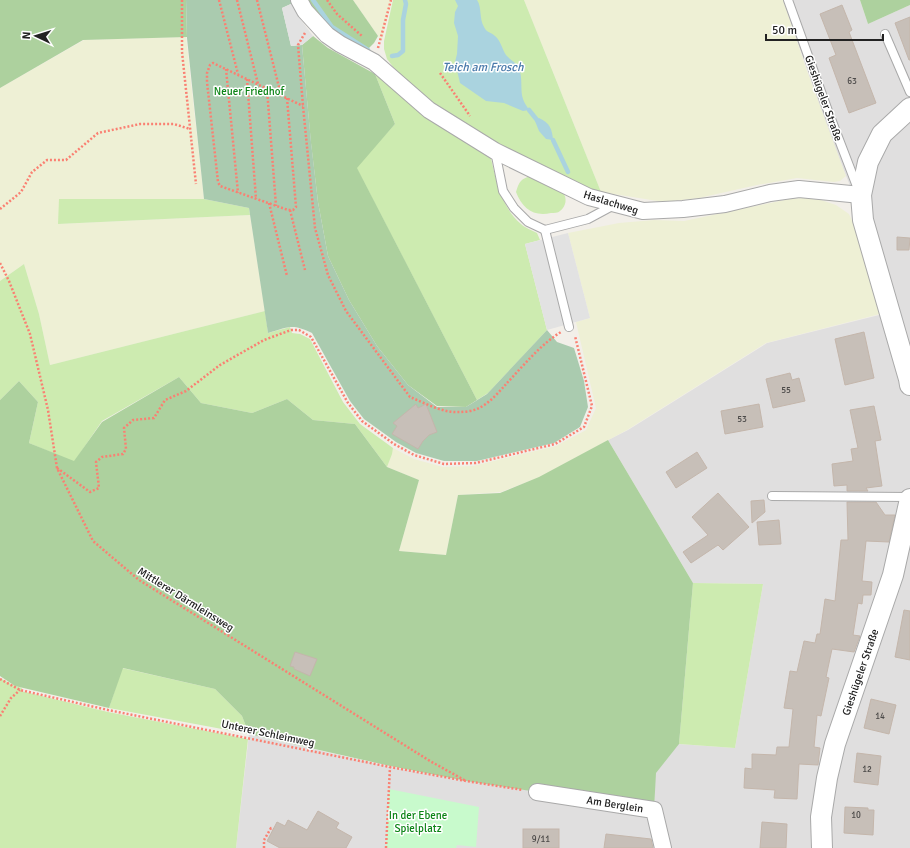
<svg xmlns="http://www.w3.org/2000/svg" width="910" height="848" viewBox="0 0 910 848" font-family="Signika,sans-serif">
<style>
.residential{fill:#e0dfdf}
.farmland{fill:#eef0d5}
.grass{fill:#cdebb0}
.forest{fill:#add19e}
.cemetery{fill:#aacbaf}
.park{fill:#c8facc}
.parking{fill:#e2e2e2}
.water{fill:#aad3df}
.lines{fill:none;stroke-linecap:round;stroke-linejoin:round}
.stream{stroke:#aad3df;stroke-width:4.5}
.building{fill:#c7bfb8;stroke:#c4b6ab}
.service-casing{stroke:#a9a9a9;stroke-width:10}
.minor-casing{stroke:#a9a9a9;stroke-width:18}
.tertiary-casing{stroke:#a9a9a9;stroke-width:22}
.path{stroke:#fa8072;stroke-width:2.5;stroke-dasharray:2 2;stroke-linecap:butt}
.service{stroke:#fff;stroke-width:8}
.minor{stroke:#fff;stroke-width:16}
.tertiary{stroke:#fff;stroke-width:20}
.labels{text-anchor:middle;stroke-width:3;stroke-linejoin:round;paint-order:stroke}
.number-label{font-size:9px;fill:#4b4948}
.park-label{font-size:11px;fill:#0c8416;stroke:#fff}
.street-label{font-size:11px;fill:#222;stroke:#fff}
.water-label{font-size:12px;font-style:italic;fill:#4a7aab;stroke:#fff}
</style>
<rect width="100%" height="100%" fill="#f2efe9"/>
<polygon class="residential" points="783,0 860,0 868,24 910,5 910,848 236,848 249,734 391,767 461,780 654,810 655,773 678,744 735,748 763,584 693,583 608,440 628,430 767,343 899,310 828,130"/>
<g class="farmland">
<polygon points="353,0 392,0 382,41 378,36"/>
<polygon points="524,0 783,0 806,68 846,176 840,181 834,182 797,178 757,185 699,198 664,202 601,192"/>
<polygon points="186,37 204,199 59,199 59,224 250,215 265,311 50,365 39,314 24,264 0,281 0,88 84,40"/>
<polygon points="804,198 821,200 836,205 849,214 854,225 880,314 766,343 627,430 540,477 501,492 458,495 446,555 399,551 419,480 387,467 393,448 414,459 443,467 473,466 556,446 586,430 596,408 576,322 590,318 568,233 619,223 654,220 684,221 789,199"/>
</g>
<g class="grass">
<polygon points="393,0 524,0 601,192 580,186 493,141 423,100 404,81 387,59 384,49 384,41"/>
<path d="M375 74 490 154C495 177 502 209 521 224 525 228 532 230 537 233L540 240 525 244 547 330 488 393 477 400 356 167 395 124Z"/>
<path d="M532 176C539 180 557 187 562 192 568 197 566 207 560 211 558 213 554 213 551 213 533 217 522 208 516 192 519 182 521 178 532 176Z"/>
<polygon points="59,199 204,199 249,208 250,215 58,224"/>
<polygon points="24,264 39,314 50,365 265,311 268,333 290,327 292,333 300,334 310,339 343,402 360,424 393,448 392,454 387,467 355,424 313,420 287,399 252,413 201,403 179,377 102,421 74,462 29,443 38,402 19,381 0,400 0,281"/>
<polygon points="693,583 763,584 735,748 679,744"/>
<polygon points="122,668 215,689 242,716 249,734 109,708"/>
<polygon points="0,678 15,686 22,688 21,691 108,712 248,739 236,848 0,848"/>
</g>
<g class="forest">
<polygon points="0,0 186,0 187,37 83,40 0,88"/>
<polygon points="303,0 353,0 378,36 374,43 366,51 335,37"/>
<polygon points="860,0 910,0 910,5 868,24"/>
<polygon points="313,36 328,48 375,74 395,124 357,168 477,400 466,407 437,406 408,385 377,346 349,300 328,256 318,202 311,143 302,45"/>
<polygon points="179,377 201,403 252,413 287,399 313,420 355,424 387,467 419,480 399,551 446,555 458,495 500,493 539,477 608,440 693,583 679,744 656,773 654,810 466,781 390,766 249,734 242,716 215,689 123,668 109,708 15,686 0,676 0,400 19,381 38,402 29,443 74,461 102,422"/>
</g>
<path class="cemetery" d="M186 0H291L293 3 282 8 291 46 302 45 311 142 318 202 328 256 349 300 377 346 408 385 437 407H466L487 394 547 330 557 342 574 348 584 381 588 407 580 427 554 443 477 461H444L416 453 396 442 364 419 350 401 312 333C292 323 288 327 268 333L249 208 204 199 187 38Z"/>
<polygon class="park" points="389,789 479,807 476,847 457,845 456,848 386,848"/>
<g class="parking">
<polygon points="293,3 301,20 313,36 302,45 291,46 282,8"/>
<polygon points="568,233 590,318 547,330 525,244"/>
</g>
<g class="water">
<path d="M455 0H477C482 7 479 19 484 27 487 33 491 32 495 36 501 41 502 49 506 55 510 60 516 62 519 68 523 78 520 91 523 99 524 103 527 106 529 110L523 111 504 103 486 101 460 83 455 62 457 54 458 36 454 23 455 12 458 6Z"/>
<path d="M539 118C550 123 552 129 553 140L546 139 539 131 535 121Z"/>
</g>
<g class="lines">
<g class="stream">
<polyline points="313,0 332,27 368,50"/>
<polyline points="392,56 398,55 403,51 403,20 406,4 405,0"/>
<polyline points="529,110 537,120"/>
<polyline points="553,140 568,172"/>
</g>
</g>
<g class="building">
<polygon points="842,5 852,30 849,32 876,103 849,113 829,58 836,55 820,14"/>
<polygon points="910,17 910,60 909,60 895,23"/>
<polygon points="897,237 910,238 909,250 897,250"/>
<polygon points="864,332 874,378 845,385 835,339"/>
<polygon points="790,373 792,380 799,378 805,401 773,408 766,379"/>
<polygon points="416,404 418,408 426,404 437,432 429,435 423,441 418,449 392,434 397,426 393,423"/>
<polygon points="759,404 763,427 725,434 721,411"/>
<polygon points="874,406 881,440 875,441 882,486 866,488 868,491 847,491 847,485 834,486 832,464 853,461 851,449 858,448 850,410"/>
<polygon points="697,452 707,468 676,488 666,472"/>
<polygon points="718,493 749,527 723,550 718,545 691,563 683,552 708,535 692,517"/>
<polygon points="764,500 765,512 752,523 751,501"/>
<polygon points="847,502 876,502 885,515 895,515 889,542 866,541 862,581 872,582 871,595 863,595 862,604 858,603 853,635 860,636 854,652 832,649 826,677 829,678 821,716 817,715 814,747 820,748 818,765 799,764 797,799 774,798 775,790 744,788 745,768 752,769 752,754 776,755 777,747 789,747 793,709 784,708 790,671 797,672 804,641 815,643 817,634 820,634 825,599 835,601 841,540 848,540"/>
<polygon points="779,520 781,544 759,545 757,522"/>
<polygon points="904,610 910,611 910,660 895,657"/>
<polygon points="295,652 317,659 310,676 294,669 294,667 290,666"/>
<polygon points="871,699 896,705 889,734 864,728"/>
<polygon points="857,753 881,756 878,785 854,782"/>
<polygon points="845,807 868,808 868,810 874,810 873,835 844,833"/>
<polygon points="318,811 339,823 336,828 352,837 346,848 280,848 267,841 277,822 285,826 288,820 307,830"/>
<polygon points="762,822 787,824 786,848 760,848"/>
<rect x="523" y="829" width="36" height="19"/>
<polygon points="606,834 651,839 653,848 604,848"/>
</g>
<g class="lines">
<defs>
<g id="service">
<polyline points="788,0 828,111 858,189"/>
<polyline points="885,34 910,92"/>
<polyline points="495,151 503,191 514,208 528,222 545,230 588,219 614,205"/>
<polyline points="545,230 569,327"/>
<polyline points="772,496 910,497"/>
</g>
<g id="minor">
<polyline points="299,0 305,11 327,35 340,44 374,62 429,110 495,151 589,197 643,211 683,209 725,204 770,193 799,189 861,195"/>
<polyline points="537,792 654,810 663,848"/>
</g>
<g id="tertiary">
<polyline points="910,108 882,134 868,162 861,195 863,220 909,379 910,385"/>
<polyline points="822,848 821,817 827,778 835,744 893,575 910,499"/>
</g>
</defs>
<use href="#service" class="service-casing"/>
<use href="#minor" class="minor-casing"/>
<use href="#tertiary" class="tertiary-casing"/>
<g class="path">
<polyline points="182,0 182,52 196,184"/>
<polyline points="219,0 238,74"/>
<polyline points="237,0 258,84"/>
<polyline points="257,0 281,95"/>
<polyline points="327,0 337,14 362,36"/>
<path d="M305 33 298 45 303 106 315 228 328 275 346 311 410 397C425 403 442 413 459 412 465 412 472 411 477 409 489 404 499 392 507 383 524 365 540 345 561 332"/>
<polyline points="378,48 391,0"/>
<polyline points="226,69 238,193"/>
<polyline points="440,73 470,116"/>
<polyline points="247,79 256,199"/>
<polyline points="267,89 276,206"/>
<polyline points="287,98 296,207 293,210 288,210 220,186 218,182 207,82 207,73 210,65 213,63 303,106"/>
<polyline points="269,203 287,276"/>
<polyline points="0,209 21,192 32,172 47,160 66,160 98,133 140,124 174,124 190,129"/>
<polyline points="290,210 305,270"/>
<polyline points="0,263 9,281 30,334 48,410 57,468 93,541 139,580 430,761 466,781"/>
<polyline points="57,468 90,492 99,488 96,462 102,457 123,454 126,449 124,428 133,420 154,418 165,400 186,391 220,365 264,340 291,330 299,330 311,337 348,403 362,421 394,444 414,455 444,464 476,463 555,444 584,427 592,406 575,336"/>
<polyline points="0,679 20,690 108,710 390,767 466,781 523,790"/>
<polyline points="0,716 11,698 20,690"/>
<polyline points="264,848 264,840 271,828 273,829"/>
<polyline points="386,848 390,767"/>
</g>
<use href="#service" class="service"/>
<use href="#minor" class="minor"/>
<use href="#tertiary" class="tertiary"/>
</g>
<g class="labels">
<g class="number-label">
<text x="852" y="84">63</text>
<text x="786" y="393">55</text>
<text x="742" y="422">53</text>
<text x="880" y="719">14</text>
<text x="867" y="772">12</text>
<text x="856" y="818">10</text>
<text x="541" y="842">9/11</text>
</g>
<g class="park-label">
<text x="249" y="95">Neuer Friedhof</text>
<text x="418" y="819">In der Ebene<tspan x="418" dy="13">Spielplatz</tspan></text>
</g>
<g class="street-label">
<text transform="translate(824 98) rotate(70)" y="4">Gieshügeler Straße</text>
<text transform="translate(611 202) rotate(17)" y="4">Haslachweg</text>
<text transform="translate(186 599) rotate(32)" y="4">Mittlerer Därmleinsweg</text>
<text transform="translate(860 672) rotate(-71)" y="4">Gieshügeler Straße</text>
<text transform="translate(268 733) rotate(12)" y="4">Unterer Schleimweg</text>
<text transform="translate(615 804) rotate(9)" y="4">Am Berglein</text>
</g>
<g class="water-label">
<text x="483" y="71">Teich am Frosch</text>
</g>
</g>
<g transform="translate(36 36) rotate(274)" stroke="#ffffff" stroke-width="3" paint-order="stroke">
<path d="M0-3L7 15L0 10L-7 15Z" fill="#222222"/>
<text y="-6" font-size="11" font-weight="bold" text-anchor="middle" fill="#222222">N</text>
</g>
<path d="M766 34v6h117v-6" fill="none" stroke="#222222" stroke-width="2"/>
<text x="772" y="34" font-size="12" fill="#222222" stroke="#ffffff" stroke-width="3" paint-order="stroke">50 m</text>
</svg>
